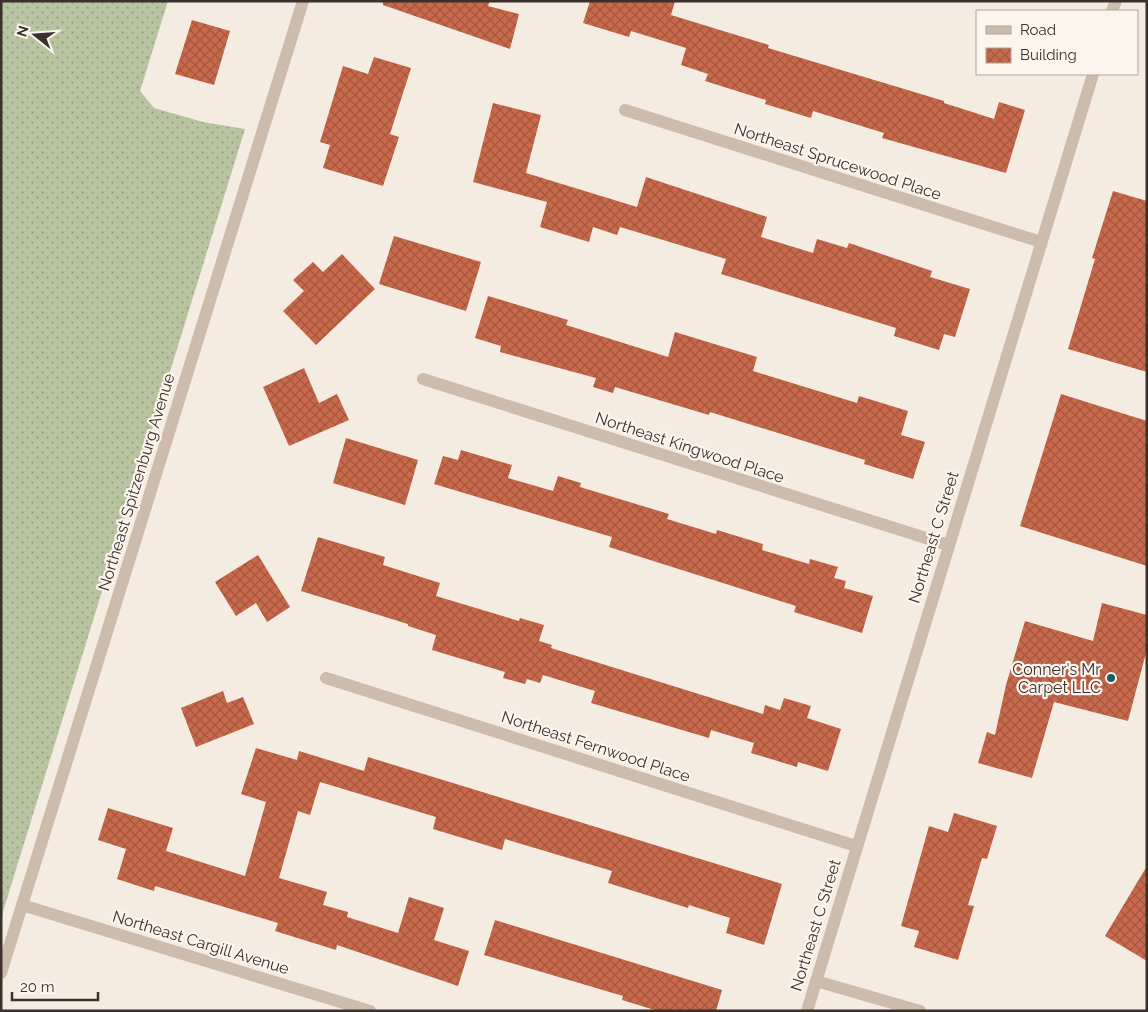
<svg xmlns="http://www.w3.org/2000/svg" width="1148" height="1012" viewBox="0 0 1148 1012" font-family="Raleway,sans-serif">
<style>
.grass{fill:url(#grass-dots)}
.building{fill:url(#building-cross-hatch)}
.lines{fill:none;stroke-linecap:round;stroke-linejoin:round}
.street{stroke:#cdbbac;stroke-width:12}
.poi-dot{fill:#1f5a5e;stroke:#fbf5ee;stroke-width:2}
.labels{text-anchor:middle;stroke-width:4.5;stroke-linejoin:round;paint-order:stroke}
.street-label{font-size:16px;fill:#3b302b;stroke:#fbf5ee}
.poi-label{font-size:16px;fill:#3b302b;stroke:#fbf5ee;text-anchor:end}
</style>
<defs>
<pattern id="grass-dots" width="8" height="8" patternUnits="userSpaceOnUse" patternTransform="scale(1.25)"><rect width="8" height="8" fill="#b8c4a0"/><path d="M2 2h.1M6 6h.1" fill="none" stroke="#97a083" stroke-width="1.8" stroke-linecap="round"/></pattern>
<pattern id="building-cross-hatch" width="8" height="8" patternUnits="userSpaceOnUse" patternTransform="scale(1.25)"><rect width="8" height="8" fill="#c8694b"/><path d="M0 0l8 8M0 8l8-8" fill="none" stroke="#a4573f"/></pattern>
</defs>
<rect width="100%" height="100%" fill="#f4ebe1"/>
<polygon class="grass" points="1,1 168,1 140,91 154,108 203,122 245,129 1,918"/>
<g class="building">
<polygon points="383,1 490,1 488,6 519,14 510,49 383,5"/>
<polygon points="590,1 675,1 671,15 769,45 768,48 944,101 944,103 994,119 999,102 1025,110 1006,173 882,138 884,133 813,111 811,118 765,104 766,100 705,81 708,74 681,65 686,48 631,31 629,37 583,23"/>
<polygon points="192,20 230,31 214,85 175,74"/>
<polygon points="374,57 411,68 390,134 399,137 383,186 323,168 330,145 320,142 343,66 368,74"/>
<polygon points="493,103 541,115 526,173 637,207 646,177 767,217 761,237 813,253 817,239 847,248 849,243 932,271 930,277 970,289 955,337 944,334 939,350 894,336 896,328 721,274 726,259 620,227 617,235 593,227 589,242 540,227 547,202 473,182"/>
<polygon points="1113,191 1147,201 1147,372 1068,349 1095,259 1092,258"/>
<polygon points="394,236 481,262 466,311 379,284"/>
<polygon points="342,254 375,289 316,345 283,311 304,291 293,280 313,262 323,272"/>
<polygon points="488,296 568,320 566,325 668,357 675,332 757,357 753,371 857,403 859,396 908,411 901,435 925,442 913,479 864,464 865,460 710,412 709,415 615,387 613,393 593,387 596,378 500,352 501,346 475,338"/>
<polygon points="304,368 319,403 337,394 349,420 289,446 263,387"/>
<polygon points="1061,394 1147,421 1147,566 1020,526"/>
<polygon points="346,438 418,460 405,505 333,483"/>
<polygon points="461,450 512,465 508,478 553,491 558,476 581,483 580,487 669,514 667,519 716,534 717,530 763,544 762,550 809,564 810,559 838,567 834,578 846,581 844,588 873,596 862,633 794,612 796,606 609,547 612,537 434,484 443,456 458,460"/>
<polygon points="318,537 385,557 383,565 440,583 436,596 519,621 520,618 544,625 539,641 552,645 551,648 763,714 765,705 780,710 784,698 811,706 807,718 841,729 828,771 798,762 797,767 751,753 754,743 711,730 709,738 591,703 595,691 543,675 540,683 527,679 525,684 503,678 505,672 432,650 436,635 408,626 408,624 301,591"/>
<polygon points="258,555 290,607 267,622 256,603 236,616 215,582"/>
<polygon points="1102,603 1147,615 1147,649 1128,721 1054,702 1032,778 978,763 987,732 995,735 1006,685 1025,621 1093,641"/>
<polygon points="223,691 227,703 243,697 254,724 196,747 181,708"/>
<polygon points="256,748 297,760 299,751 364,771 368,757 782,884 764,945 726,933 730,918 689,905 688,908 608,883 612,871 505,839 502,850 433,829 436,817 320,782 310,815 298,811 279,878 327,892 323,905 348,912 347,917 398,933 409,897 444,908 434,940 469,951 458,986 337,945 336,950 275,931 278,923 155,886 154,891 117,879 126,849 98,840 108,808 173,828 166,851 245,876 266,802 241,794"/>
<polygon points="954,813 997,826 987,859 982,858 968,905 974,906 958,960 914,947 919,931 901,926 929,826 948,832"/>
<polygon points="1147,866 1147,961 1105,936"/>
<polygon points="495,920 722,990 716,1011 658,1011 622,1000 623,996 484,955"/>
</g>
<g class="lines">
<g class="street">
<polyline points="1112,11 1116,1"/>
<polyline points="625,110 1041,242"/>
<polyline points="423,379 948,545"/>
<polyline points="326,678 856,846"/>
<polyline points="22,905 370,1011"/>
<polyline points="1,973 303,1"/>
<polyline points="816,981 920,1011"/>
<polyline points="807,1011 1093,74"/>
</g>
</g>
<circle class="poi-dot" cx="1111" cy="678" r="5"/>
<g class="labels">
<g class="street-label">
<text transform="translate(838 161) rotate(18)" y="6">Northeast Sprucewood Place</text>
<text transform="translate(690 447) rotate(18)" y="6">Northeast Kingwood Place</text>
<text transform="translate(136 482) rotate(-73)" y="6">Northeast Spitzenburg Avenue</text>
<text transform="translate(933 537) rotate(-73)" y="6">Northeast C Street</text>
<text transform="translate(596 746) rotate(18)" y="6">Northeast Fernwood Place</text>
<text transform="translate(815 925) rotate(-73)" y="6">Northeast C Street</text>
<text transform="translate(201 942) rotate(17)" y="6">Northeast Cargill Avenue</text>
</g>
<g class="poi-label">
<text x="1101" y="675">Conner's Mr<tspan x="1101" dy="18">Carpet LLC</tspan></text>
</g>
</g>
<rect width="1148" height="1012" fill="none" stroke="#3b302b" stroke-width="5"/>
<rect x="976" y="10" width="162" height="65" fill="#fbf5ee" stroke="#aea6a0"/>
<rect x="986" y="26" width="25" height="8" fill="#cdbbac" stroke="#aea6a0"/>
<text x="1020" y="35" font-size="15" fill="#3b302b">Road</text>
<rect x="986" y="48" width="25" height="15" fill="url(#building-cross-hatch)" stroke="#aea6a0"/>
<text x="1020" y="60" font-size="15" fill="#3b302b">Building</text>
<g transform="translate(35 35) rotate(287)" stroke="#fbf5ee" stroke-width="4" paint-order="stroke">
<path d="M0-4L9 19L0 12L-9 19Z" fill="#3b302b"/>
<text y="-8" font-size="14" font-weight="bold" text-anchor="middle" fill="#3b302b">N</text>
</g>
<path d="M12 992v8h86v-8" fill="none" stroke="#3b302b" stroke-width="2.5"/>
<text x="20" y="992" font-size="15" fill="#3b302b" stroke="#fbf5ee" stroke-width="4" paint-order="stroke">20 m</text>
</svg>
